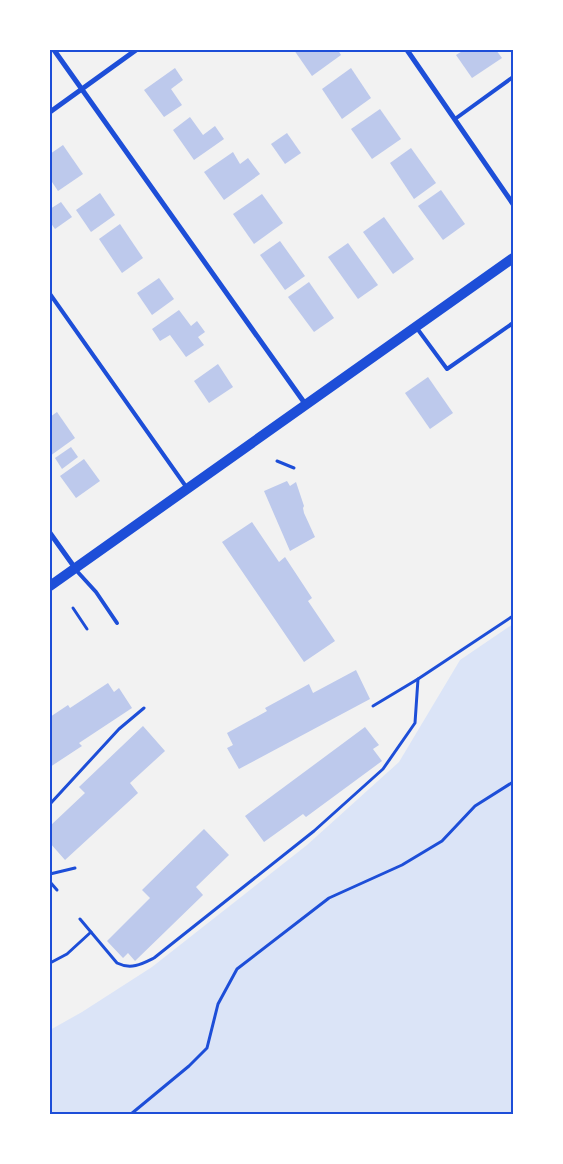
<svg xmlns="http://www.w3.org/2000/svg" width="563" height="1164" viewBox="0 0 563 1164" font-family="'Public Sans',sans-serif">
<style>
.green{fill:#dbe4f7}
.building{fill:#bdc9ec}
.lines{fill:none;stroke-linecap:round;stroke-linejoin:round}
.path{stroke:#1d4ed8;stroke-width:3}
.service{stroke:#1d4ed8;stroke-width:4}
.minor{stroke:#1d4ed8;stroke-width:5}
.secondary{stroke:#1d4ed8;stroke-width:10}
.neatline{fill:none;stroke:#1d4ed8;stroke-width:2}
</style>
<rect width="100%" height="100%" fill="#f2f2f2"/>
<polygon class="green" points="513,624 513,1114 50,1114 50,1030 82,1012 152,967 307,845 399,762 460,660"/>
<g class="building">
<polygon points="294,50 338,50 341,55 312,76"/>
<polygon points="464,50 496,50 502,58 472,78 456,55"/>
<polygon points="175,68 183,80 171,89 182,105 164,117 144,90"/>
<polygon points="351,68 371,98 342,119 322,89"/>
<polygon points="380,109 401,139 372,159 351,129"/>
<polygon points="190,117 203,135 215,126 224,139 194,160 173,130"/>
<polygon points="287,133 301,153 285,164 271,144"/>
<polygon points="63,145 83,174 58,191 50,179 50,154"/>
<polygon points="411,148 436,183 414,199 390,163"/>
<polygon points="233,152 240,164 248,158 260,174 224,200 204,172"/>
<polygon points="441,190 465,224 443,240 418,206"/>
<polygon points="100,193 115,215 91,232 76,210"/>
<polygon points="262,194 283,223 254,244 233,214"/>
<polygon points="61,202 72,217 55,229 50,222 50,209"/>
<polygon points="384,217 414,259 393,274 363,232"/>
<polygon points="120,224 143,258 122,273 99,239"/>
<polygon points="280,241 305,276 285,290 260,255"/>
<polygon points="348,243 378,285 358,299 328,257"/>
<polygon points="159,278 174,299 152,315 137,293"/>
<polygon points="309,282 334,318 314,332 288,297"/>
<polygon points="179,310 191,326 197,321 205,332 198,337 204,345 186,357 170,335 160,341 152,329"/>
<polygon points="218,364 233,387 209,403 194,381"/>
<polygon points="428,377 453,413 430,429 405,393"/>
<polygon points="57,412 75,438 50,456 50,417"/>
<polygon points="71,447 78,457 62,469 55,458"/>
<polygon points="84,459 100,481 76,498 60,476"/>
<polygon points="287,481 290,486 296,482 304,506 303,508 304,513 315,537 290,551 264,491"/>
<polygon points="252,522 279,562 285,557 312,598 308,601 335,641 304,662 222,542"/>
<polygon points="356,670 370,699 239,769 227,748 233,745 227,733 267,711 265,708 309,684 313,693"/>
<polygon points="108,683 114,692 119,688 132,708 79,743 82,746 50,767 50,717 68,705 70,708"/>
<polygon points="143,726 165,751 130,783 138,793 65,860 50,843 50,826 85,793 79,787"/>
<polygon points="365,727 379,745 373,749 382,761 306,817 303,814 264,842 245,816"/>
<polygon points="204,829 229,855 196,887 203,895 135,961 128,953 123,958 107,941 150,898 142,890"/>
</g>
<g class="lines">
<g class="path">
<polyline points="277,461 294,468"/>
<polyline points="73,608 87,629"/>
<polyline points="373,706 418,679"/>
<polyline points="50,804 119,729 144,708"/>
<polyline points="50,874 75,868"/>
<polyline points="50,882 57,890"/>
<path d="M80 919 117 963C131 970 142 964 154 958L314 831 383 769 415 723 418 679 513 616"/>
<polyline points="50,963 67,954 91,932"/>
<polyline points="131,1114 189,1066 207,1048 218,1004 237,969 329,898 402,865 442,841 475,806 513,782"/>
</g>
<g class="service">
<polyline points="455,119 513,77"/>
<polyline points="50,294 187,488"/>
<polyline points="416,327 447,369 513,323"/>
<polyline points="75,569 96,592 117,623"/>
</g>
<g class="minor">
<polyline points="54,50 306,405"/>
<polyline points="407,50 513,204"/>
<polyline points="50,112 136,50"/>
<polyline points="50,533 75,568"/>
</g>
<polyline class="secondary" points="50,586 513,258"/>
</g>
<rect width="563" height="1164" fill="none" stroke="#ffffff" stroke-width="102"/>
<rect x="51" y="51" width="461" height="1062" class="neatline"/>
</svg>
